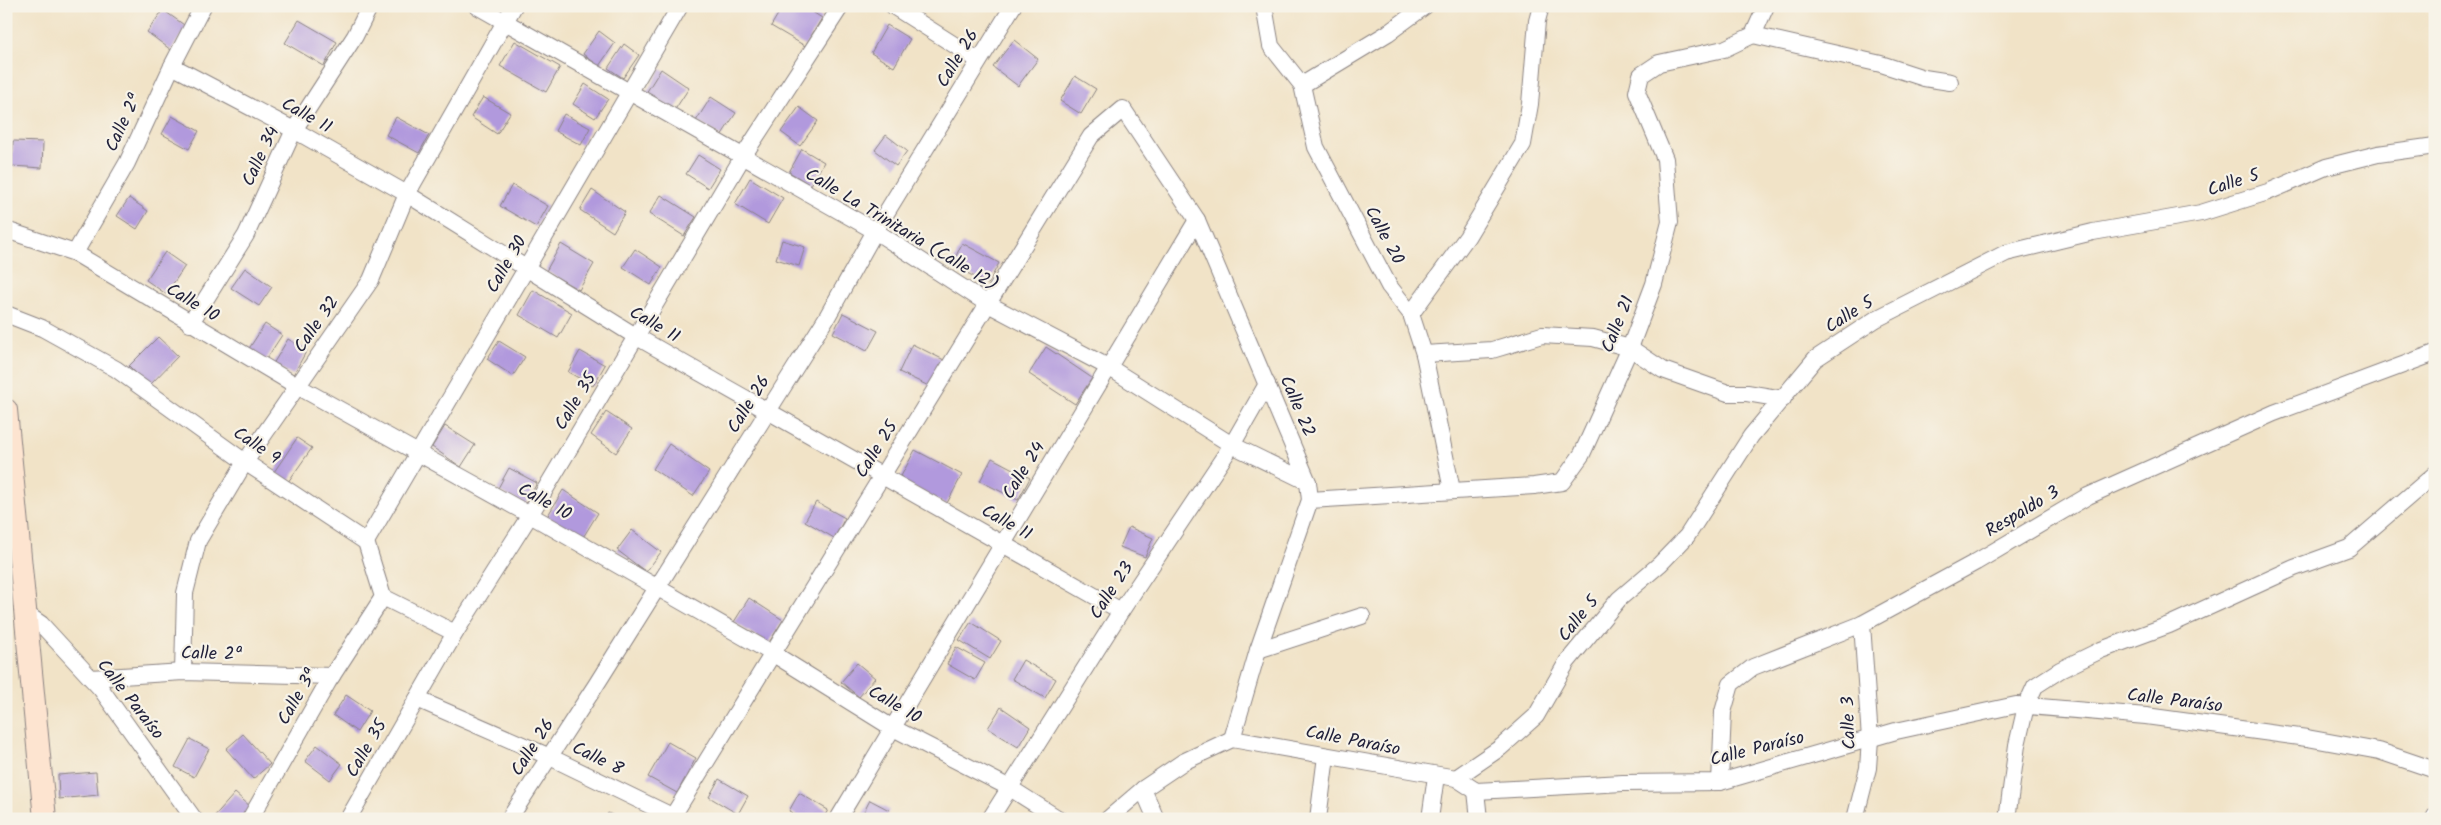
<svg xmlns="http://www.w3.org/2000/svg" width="2441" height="825" viewBox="0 0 2441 825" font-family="Kalam,sans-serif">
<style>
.building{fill:#b199dd}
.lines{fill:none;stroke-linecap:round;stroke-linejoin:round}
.street-casing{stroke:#8a8281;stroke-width:18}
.secondary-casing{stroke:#8a8281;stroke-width:24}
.street{stroke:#fff;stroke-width:16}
.secondary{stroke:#fde4d0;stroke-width:22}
.labels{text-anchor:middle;stroke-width:4.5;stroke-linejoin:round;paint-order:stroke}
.street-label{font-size:18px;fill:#22223b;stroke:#f7f3e8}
</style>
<rect width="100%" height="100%" fill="#f7f3e8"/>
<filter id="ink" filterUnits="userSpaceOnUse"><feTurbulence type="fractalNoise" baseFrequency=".02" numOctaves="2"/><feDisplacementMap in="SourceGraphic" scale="10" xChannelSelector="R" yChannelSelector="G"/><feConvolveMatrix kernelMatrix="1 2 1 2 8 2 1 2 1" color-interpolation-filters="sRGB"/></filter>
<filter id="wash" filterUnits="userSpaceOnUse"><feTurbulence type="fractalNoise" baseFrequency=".0096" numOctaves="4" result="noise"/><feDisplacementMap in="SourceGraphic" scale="20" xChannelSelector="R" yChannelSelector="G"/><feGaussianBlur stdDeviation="1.12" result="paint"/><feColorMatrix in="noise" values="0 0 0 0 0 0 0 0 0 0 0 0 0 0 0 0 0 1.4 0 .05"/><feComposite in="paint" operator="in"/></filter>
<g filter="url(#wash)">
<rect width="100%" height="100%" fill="#f1e3c7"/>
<g id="blocks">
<g class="building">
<polygon points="783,6 803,6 822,18 805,46 771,26"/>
<polygon points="163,10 187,27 171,50 147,32"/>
<polygon points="299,20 337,42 324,66 285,43"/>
<polygon points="887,25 910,39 894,67 871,53"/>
<polygon points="599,31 615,43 599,66 583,54"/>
<polygon points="1014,40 1038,59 1018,86 993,67"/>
<polygon points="515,41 560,67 546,92 500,66"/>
<polygon points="624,44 639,55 623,78 608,68"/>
<polygon points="661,69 689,88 674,111 646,93"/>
<polygon points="1075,76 1096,89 1081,114 1060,101"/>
<polygon points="585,84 608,99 595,118 573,104"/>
<polygon points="483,97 510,113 497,134 471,117"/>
<polygon points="711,97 736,113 721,136 696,121"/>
<polygon points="799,107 818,121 800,146 781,132"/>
<polygon points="564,114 590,128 581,145 555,131"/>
<polygon points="172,116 199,131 189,149 162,134"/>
<polygon points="396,117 429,135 419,153 386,135"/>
<polygon points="886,135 907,151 896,166 875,150"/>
<polygon points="13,141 43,142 42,168 12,166"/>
<polygon points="802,149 824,162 811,185 789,172"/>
<polygon points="698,155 720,169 708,188 686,174"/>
<polygon points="750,178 783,198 768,224 735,204"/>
<polygon points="512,185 548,206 536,227 500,206"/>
<polygon points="592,190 625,212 613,232 580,210"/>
<polygon points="661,195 696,217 684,236 649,214"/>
<polygon points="129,198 148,211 137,229 117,216"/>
<polygon points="782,240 805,247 799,266 776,259"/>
<polygon points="962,243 999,263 988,284 952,265"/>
<polygon points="561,244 594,264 579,290 546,271"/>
<polygon points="635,249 662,267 651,285 623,267"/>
<polygon points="165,252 185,266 166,294 146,280"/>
<polygon points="245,268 272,287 259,306 231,288"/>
<polygon points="533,290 572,313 558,338 519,315"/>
<polygon points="843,313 878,331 867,351 833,333"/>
<polygon points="265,324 282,335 265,361 248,350"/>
<polygon points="158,337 178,356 149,386 129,366"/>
<polygon points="288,339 307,350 293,375 273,364"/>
<polygon points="499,341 525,357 513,376 487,359"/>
<polygon points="912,344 944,360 931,387 899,372"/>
<polygon points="1046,347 1092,378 1075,404 1029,374"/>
<polygon points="580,351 605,365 593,386 568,372"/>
<polygon points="606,412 632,429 616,453 591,435"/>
<polygon points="445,426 475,445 461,467 432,447"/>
<polygon points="297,438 312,448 288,482 274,472"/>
<polygon points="669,444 709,472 693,496 653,469"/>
<polygon points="915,450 962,475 946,505 899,480"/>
<polygon points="992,458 1030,478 1018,500 980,481"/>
<polygon points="509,468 537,483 525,505 497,490"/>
<polygon points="563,490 598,513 582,539 547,517"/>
<polygon points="816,502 845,518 834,538 805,521"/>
<polygon points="1129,527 1153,538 1145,557 1120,547"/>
<polygon points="632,530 661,552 646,572 617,550"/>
<polygon points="749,598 783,620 768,644 734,622"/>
<polygon points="971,622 1001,641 990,659 959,640"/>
<polygon points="956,647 985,663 975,680 947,664"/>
<polygon points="1023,660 1056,679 1045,698 1012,679"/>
<polygon points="857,663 875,678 859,697 841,682"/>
<polygon points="346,695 370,711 357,732 333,715"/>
<polygon points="1001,707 1030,727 1018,747 988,728"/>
<polygon points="243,734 270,764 253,779 226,749"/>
<polygon points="190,739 209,749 194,777 175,767"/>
<polygon points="668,742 696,758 677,793 648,777"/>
<polygon points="317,745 342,764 330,780 305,761"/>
<polygon points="96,772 98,795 59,799 58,775"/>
<polygon points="719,779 748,796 738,814 709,797"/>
<polygon points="235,793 251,807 240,819 212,819"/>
<polygon points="799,793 828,810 823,819 802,819 789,811"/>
<polygon points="870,800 889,810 885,819 867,819 862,816"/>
<polygon points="608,813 620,819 605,819"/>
</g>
</g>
</g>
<g filter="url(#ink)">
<use href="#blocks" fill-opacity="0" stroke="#8a8281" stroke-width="1"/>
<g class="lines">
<defs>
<g id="street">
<polyline points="477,6 875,231 988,304 1110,368 1232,445 1308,482"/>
<polyline points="893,6 978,60"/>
<polyline points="1264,6 1271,46 1302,85 1316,147 1389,286 1411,314 1424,354 1452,490"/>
<polyline points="1753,35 1881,64 1924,78 1950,82"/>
<polyline points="172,66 294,130 407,194 637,337 1121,611"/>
<polyline points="1302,85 1388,33 1425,6"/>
<polyline points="6,230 75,253 297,386 530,515 772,653 891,727 1010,788 1059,819"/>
<polyline points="75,253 127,163 172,66 203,6"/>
<polyline points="6,314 42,328 116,369 245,462 366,542 383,597 455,633"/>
<polyline points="1411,314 1467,237 1523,144 1530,104 1537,21 1541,6"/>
<polyline points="190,324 246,235 294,130 355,36 370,6"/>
<polyline points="1424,354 1492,350 1542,335 1593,338 1630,348 1663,370 1728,393 1747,393 1783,399"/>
<polyline points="1310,500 1534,486 1562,482 1582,454 1630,348 1654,284 1670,222 1665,159 1637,92 1641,75 1659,63 1724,49 1753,35 1766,6"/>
<polyline points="366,542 680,6"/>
<polyline points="25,613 41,624 101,689 194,819"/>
<polyline points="1258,650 1362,616"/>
<polyline points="183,672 185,593 198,541 245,462 371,280 407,194 514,6"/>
<polyline points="91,678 183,672 332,676"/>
<polyline points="417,699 550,757 678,819"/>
<polyline points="1456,778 1500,748 1536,716 1567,662 1619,599 1660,564 1687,536 1751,436 1815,359 1876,319 2006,253 2093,232 2201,213 2268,192 2326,167 2378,154 2435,146"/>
<polyline points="1720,782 1723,712 1731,684 1753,667 1862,624 1976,562 2088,496 2274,413 2435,353"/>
<polyline points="1143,789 1156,819"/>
<polyline points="1476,791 1479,819"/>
<polyline points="250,819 328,682 383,597"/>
<polyline points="348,819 455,633 530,515 742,158 841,6"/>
<polyline points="509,819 596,685 827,317 875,231 1013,6"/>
<polyline points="671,819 1091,136 1123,109 1197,220 1308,482 1310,500 1258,650 1232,739"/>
<polyline points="838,819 1197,220"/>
<polyline points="990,819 1121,611 1232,445 1267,384"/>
<polyline points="1108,819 1143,789 1183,762 1232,739 1456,778 1476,791 1623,783 1720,782 1896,731 2016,705 2146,716 2307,738 2379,751 2435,770"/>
<polyline points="1318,819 1326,756"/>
<polyline points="1430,819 1436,776"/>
<polyline points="1855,819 1868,768 1870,739 1862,624"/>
<polyline points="2007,819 2017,745 2026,706 2035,686 2060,670 2101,650 2169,625 2294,568 2349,548 2435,474"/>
<polyline points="2434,819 2435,816"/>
</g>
<polyline id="secondary" points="6,410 45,819"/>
</defs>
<use href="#street" class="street-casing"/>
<use href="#secondary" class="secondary-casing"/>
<use href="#street" class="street"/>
<use href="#secondary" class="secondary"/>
</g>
</g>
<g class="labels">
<g class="street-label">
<text transform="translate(957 58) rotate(-59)" y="6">Calle 26</text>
<text transform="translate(307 115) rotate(29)" y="6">Calle 11</text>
<text transform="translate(123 122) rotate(-65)" y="6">Calle 2ª</text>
<text transform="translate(260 156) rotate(-65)" y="6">Calle 34</text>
<text transform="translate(2233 182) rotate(-18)" y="6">Calle 5</text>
<text transform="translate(902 229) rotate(31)" y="6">Calle La Trinitaria (Calle 12)</text>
<text transform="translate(1385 235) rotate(62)" y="6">Calle 20</text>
<text transform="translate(506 264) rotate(-60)" y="6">Calle 30</text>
<text transform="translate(193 302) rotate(31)" y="6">Calle 10</text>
<text transform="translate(1849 314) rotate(-32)" y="6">Calle 5</text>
<text transform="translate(316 324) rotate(-55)" y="6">Calle 32</text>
<text transform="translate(655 324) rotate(30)" y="6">Calle 11</text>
<text transform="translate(1617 324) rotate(-68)" y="6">Calle 21</text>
<text transform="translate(575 401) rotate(-59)" y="6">Calle 35</text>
<text transform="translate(748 404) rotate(-58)" y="6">Calle 26</text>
<text transform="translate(1298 406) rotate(67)" y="6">Calle 22</text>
<text transform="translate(257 445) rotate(34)" y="6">Calle 9</text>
<text transform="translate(876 449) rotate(-58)" y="6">Calle 25</text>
<text transform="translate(1023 470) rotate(-58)" y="6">Calle 24</text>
<text transform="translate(545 501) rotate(29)" y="6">Calle 10</text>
<text transform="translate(2022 511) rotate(-31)" y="6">Respaldo 3</text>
<text transform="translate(1007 522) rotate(29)" y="6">Calle 11</text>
<text transform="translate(1111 590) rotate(-57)" y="6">Calle 23</text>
<text transform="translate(1578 618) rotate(-51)" y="6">Calle 5</text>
<text transform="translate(212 653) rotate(1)" y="6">Calle 2ª</text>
<text transform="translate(297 696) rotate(-60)" y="6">Calle 3ª</text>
<text transform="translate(131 699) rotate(52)" y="6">Calle Paraíso</text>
<text transform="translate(2175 700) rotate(7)" y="6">Calle Paraíso</text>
<text transform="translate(895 704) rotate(30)" y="6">Calle 10</text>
<text transform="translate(1848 723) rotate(-92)" y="6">Calle 3</text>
<text transform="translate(1353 740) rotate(11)" y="6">Calle Paraíso</text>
<text transform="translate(532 747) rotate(-57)" y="6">Calle 26</text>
<text transform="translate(366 748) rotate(-60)" y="6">Calle 35</text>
<text transform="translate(1757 748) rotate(-14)" y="6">Calle Paraíso</text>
<text transform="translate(598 758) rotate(26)" y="6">Calle 8</text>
</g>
</g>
<rect width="2441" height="825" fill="none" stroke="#f7f3e8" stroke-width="25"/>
</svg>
